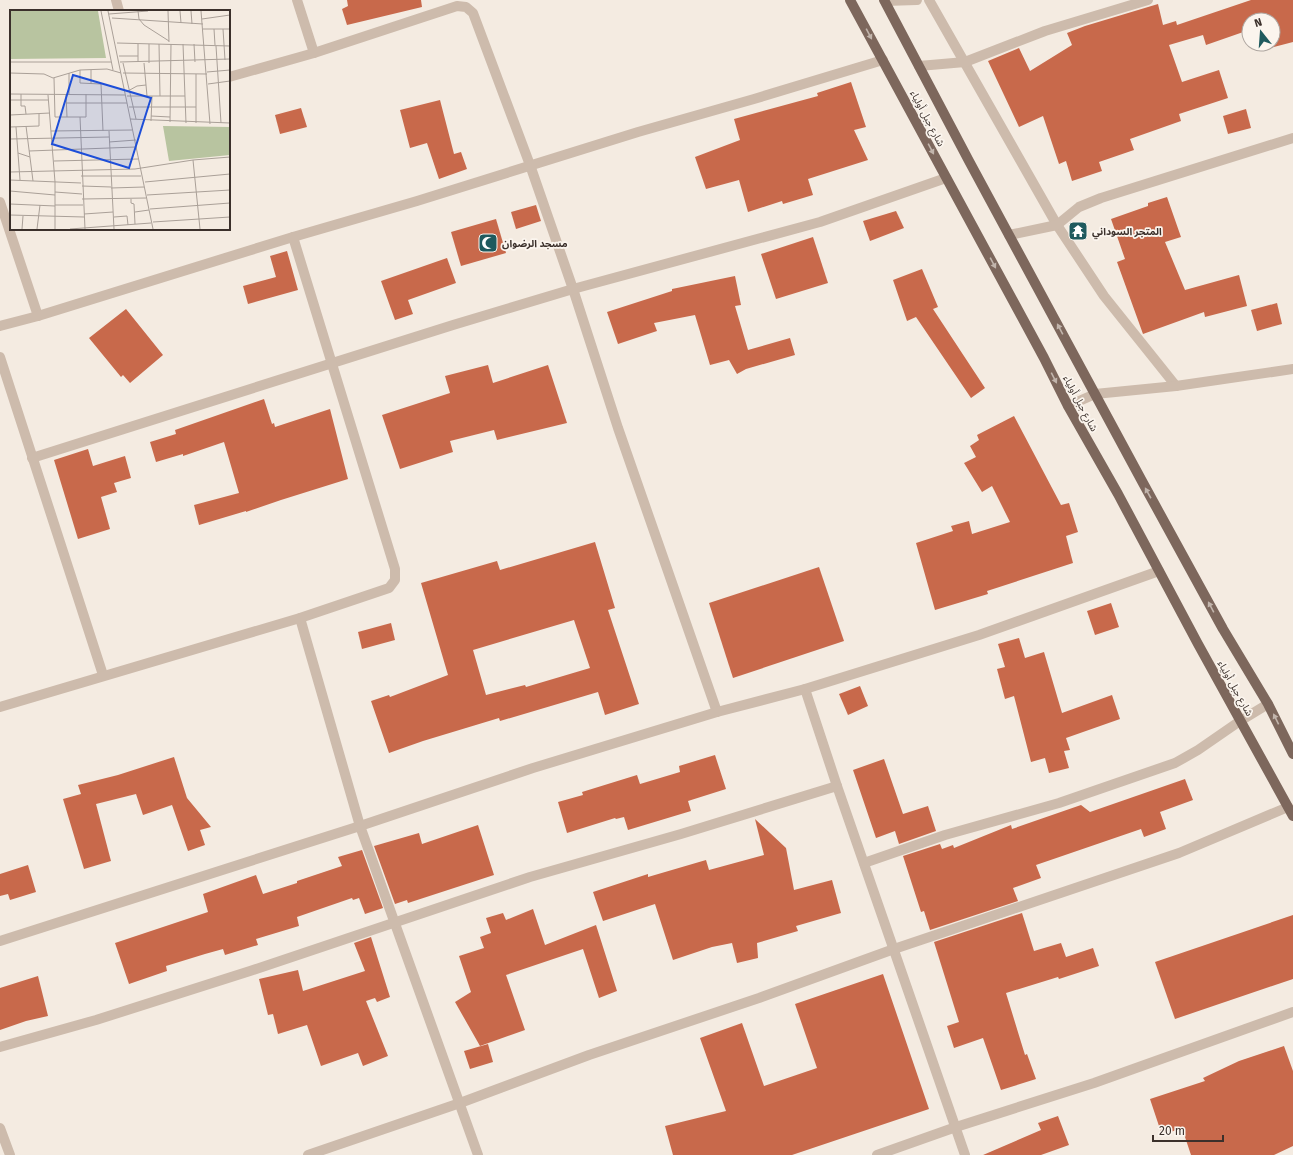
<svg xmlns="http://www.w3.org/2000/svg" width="1293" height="1155" viewBox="0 0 1293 1155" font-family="'Fira Sans','Noto Sans Arabic',sans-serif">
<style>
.building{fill:#c8694b;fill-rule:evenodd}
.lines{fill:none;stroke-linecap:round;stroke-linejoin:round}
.street{stroke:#cdbbac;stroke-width:10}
.primary{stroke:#7d675c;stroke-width:10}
.oneway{fill:#c2b5ac}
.labels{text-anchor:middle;stroke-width:3.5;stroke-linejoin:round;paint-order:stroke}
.street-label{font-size:10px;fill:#3b302b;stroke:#fbf5ee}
.poi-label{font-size:10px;font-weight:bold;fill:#3b302b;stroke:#fbf5ee;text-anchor:start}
.inset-road{fill:none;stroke:#aaa098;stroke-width:1}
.view{fill:#1d4ed8;fill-opacity:0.15;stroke:#1d4ed8;stroke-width:2}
.inset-edge{fill:none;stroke:#3b302b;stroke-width:2}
</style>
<rect width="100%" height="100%" fill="#f4ebe1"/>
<g class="building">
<polygon points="347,0 421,0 422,7 347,25 342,9 348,6"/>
<polygon points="1251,0 1293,0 1293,42 1262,50 1261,44 1273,44 1273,20 1249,20 1249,30 1206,45 1203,35 1169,45 1182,82 1219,70 1228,98 1179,114 1181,121 1130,139 1134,150 1099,162 1102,171 1072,181 1066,161 1059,164 1043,116 1019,127 988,61 1019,48 1030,71 1072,45 1067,33 1085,26 1158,4 1163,25 1176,21 1177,25"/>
<polygon points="851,82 866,127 854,130 868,160 808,179 813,195 783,204 782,201 748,212 739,180 706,189 695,157 740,140 734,119 818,96 817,93"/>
<polygon points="440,100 454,154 461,152 467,169 439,179 427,143 410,148 400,110"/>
<polygon points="301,108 307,127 280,134 275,115"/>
<polygon points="1246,109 1251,128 1228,134 1223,116"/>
<polygon points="1167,197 1181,237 1165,242 1185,290 1239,275 1247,306 1205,317 1204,312 1143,334 1117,262 1125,259 1111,219 1148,206 1148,203"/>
<polygon points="536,205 541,221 516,229 511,212"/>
<polygon points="896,211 904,228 870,241 863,221"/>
<polygon points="496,219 506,253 461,266 451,232"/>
<polygon points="813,237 828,283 776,299 761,254"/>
<polygon points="287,251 298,290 248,304 243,286 276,277 270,256"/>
<polygon points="447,258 456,283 408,300 413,314 395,320 381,281"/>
<polygon points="922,269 938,307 933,309 985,388 971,398 916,317 907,321 893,280"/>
<polygon points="735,276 741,305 735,306 748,350 790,338 795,355 746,369 737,374 729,360 710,365 695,315 654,323 657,331 618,344 607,312 672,291 672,289"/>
<polygon points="1277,303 1282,324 1257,331 1251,310"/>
<polygon points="126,309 163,355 130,383 123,375 121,377 89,338"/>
<polygon points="488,365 493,383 548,365 567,423 497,440 494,430 450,441 453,452 400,469 382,415 450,393 445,376"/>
<polygon points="264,399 272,424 274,423 275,427 330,409 348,479 281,500 246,512 246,511 199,525 194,505 239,493 224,442 183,456 183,454 156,462 150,442 176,434 175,430"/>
<polygon points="1014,416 1061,505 1069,503 1078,532 1066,536 1073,563 987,591 988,594 935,610 916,543 953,531 951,526 969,521 972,534 1010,522 992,486 982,492 964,463 976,457 970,446 979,440 977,435"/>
<polygon points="88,449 93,466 125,456 131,478 114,483 117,492 101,497 110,529 78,539 54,460"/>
<path d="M595 542 615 608 608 610 639 704 605 715 598 692 500 721 499 718 423 741 389 753 371 701 389 695 390 697 448 675 421 583 497 561 500 570ZM574 620 590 668 526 687 525 685 486 695 473 650Z"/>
<polygon points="819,567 844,641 733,678 709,603"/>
<polygon points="1111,603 1119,627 1095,635 1087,611"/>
<polygon points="391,623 395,640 362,649 358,632"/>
<polygon points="1019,638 1025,658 1044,652 1062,713 1112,695 1120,719 1066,738 1070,750 1064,751 1069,768 1049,773 1045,758 1031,762 1014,696 1005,699 997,669 1005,667 998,644"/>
<polygon points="860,686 868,706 848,715 839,694"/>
<polygon points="715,755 726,789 688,801 691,811 628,830 624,817 616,819 615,818 567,833 558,802 583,795 582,792 637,775 640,784 680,772 679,766"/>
<polygon points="174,757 187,798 211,827 200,830 205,845 188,851 172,805 143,815 136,794 96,804 111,861 84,869 63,799 81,794 78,785 118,775"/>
<polygon points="884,759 903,814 928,806 936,831 899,844 895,831 876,838 853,770"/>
<polygon points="1185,779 1193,800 1160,812 1166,829 1144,837 1141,829 1036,865 1041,878 1013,888 1018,901 930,930 924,911 921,912 903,856 940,844 942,849 953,845 954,848 1011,825 1012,829 1081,805 1090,812"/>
<polygon points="755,819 786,848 794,890 832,880 841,913 796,926 798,931 757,943 758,958 737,963 732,943 712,947 673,960 655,904 603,921 593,892 648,874 648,877 706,860 709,870 764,855"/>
<polygon points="478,825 494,875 408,903 407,900 395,904 374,846 419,833 422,844"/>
<polygon points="362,850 383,908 365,914 359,898 353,900 352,898 297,917 299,926 256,939 258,945 225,955 223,949 205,954 166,966 167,971 129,984 115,943 208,912 203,894 256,875 263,894 297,883 297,881 342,866 338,857"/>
<polygon points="28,865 36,892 10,900 8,894 0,896 0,874"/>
<polygon points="533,909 545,945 596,925 617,991 599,998 583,949 506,975 525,1030 480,1046 455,1002 471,992 459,956 484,948 480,937 491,933 486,918 503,913 506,920"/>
<polygon points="1022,913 1034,951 1061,943 1066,957 1093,948 1099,966 1059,979 1058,977 1006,993 1025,1055 1027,1054 1036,1079 1001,1090 983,1038 954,1048 947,1026 959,1022 934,942"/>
<polygon points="1293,915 1293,979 1175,1019 1155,962"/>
<polygon points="371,937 390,997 377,1002 375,998 366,1001 388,1056 363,1066 358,1053 321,1066 307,1025 278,1034 273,1014 268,1015 259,979 298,970 303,991 365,971 354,943"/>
<polygon points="883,974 929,1109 792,1155 673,1155 665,1126 726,1111 700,1038 742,1023 764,1086 817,1068 795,1004"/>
<polygon points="38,976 48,1016 26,1021 0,1030 0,988"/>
<polygon points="488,1044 493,1062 470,1069 464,1051"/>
<polygon points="1284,1046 1293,1071 1293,1146 1274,1155 1191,1155 1182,1128 1162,1135 1150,1099 1205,1081 1203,1078 1239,1061"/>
<polygon points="1058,1116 1069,1145 1041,1155 983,1155 1041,1130 1038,1123"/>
</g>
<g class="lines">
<g class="street">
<polyline points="116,0 119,11"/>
<polyline points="297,0 314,53"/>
<polyline points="929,0 1057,225 1104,296 1176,386"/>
<polyline points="885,1 917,0"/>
<polyline points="919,66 965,62 1045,31 1148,0"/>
<polyline points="229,77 314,53 457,6 466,7 473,13 530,165 573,289 618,428 717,712"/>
<polyline points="0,202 38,316"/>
<polyline points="1009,235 1057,225 1079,207 1101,198 1293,138"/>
<polyline points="0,326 38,316 293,237 417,201 638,132 754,99 883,60"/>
<polyline points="0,357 103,675"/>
<polyline points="1068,406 1095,394 1176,386 1293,369"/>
<polyline points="32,458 453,325 573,289 820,222 946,178"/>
<polyline points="300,618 360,826 478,1155"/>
<polyline points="805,689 837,786 965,1155"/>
<polyline points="0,707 300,618 389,588 395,580 395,569 293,237"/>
<polyline points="864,863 945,835 1059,803 1175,763 1198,750 1240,721 1268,704"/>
<polyline points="0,941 360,826 533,768 717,712 805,689 979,635 1159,571"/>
<polyline points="0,1047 96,1020 250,971 530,877 681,834 837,786"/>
<polyline points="0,1128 10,1155"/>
<polyline points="308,1155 460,1103 589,1055 759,998 894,949 1179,853 1288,807"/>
<polyline points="877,1155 956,1127 1094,1083 1293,1012"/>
</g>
<g class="primary">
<polyline points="850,0 1044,358 1068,406 1118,494 1198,644 1293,816"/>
<polyline points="884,0 969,161 1143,483 1223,629 1268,704 1293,754"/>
</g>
</g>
<defs><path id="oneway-solid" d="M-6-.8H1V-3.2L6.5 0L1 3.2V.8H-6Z"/></defs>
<g class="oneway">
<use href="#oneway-solid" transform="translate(869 34) rotate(62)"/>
<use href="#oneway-solid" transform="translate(931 149) rotate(62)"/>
<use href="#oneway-solid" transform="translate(993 263) rotate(62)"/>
<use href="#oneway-solid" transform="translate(1060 329) rotate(-118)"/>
<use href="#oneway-solid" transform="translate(1054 378) rotate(63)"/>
<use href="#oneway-solid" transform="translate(1148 493) rotate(-119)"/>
<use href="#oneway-solid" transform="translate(1211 607) rotate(-118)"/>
<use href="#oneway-solid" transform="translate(1276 719) rotate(-116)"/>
</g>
<defs>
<symbol id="temple-square" viewBox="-11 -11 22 22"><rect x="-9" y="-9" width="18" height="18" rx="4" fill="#1f5a5e" stroke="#fbf5ee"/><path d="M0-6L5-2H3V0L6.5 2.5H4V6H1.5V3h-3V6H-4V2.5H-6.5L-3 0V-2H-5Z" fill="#fff"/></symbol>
<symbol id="mosque-square" viewBox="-11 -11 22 22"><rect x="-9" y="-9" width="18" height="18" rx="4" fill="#1f5a5e" stroke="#fbf5ee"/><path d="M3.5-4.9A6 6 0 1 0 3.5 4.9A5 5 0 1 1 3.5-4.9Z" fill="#fff"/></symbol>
</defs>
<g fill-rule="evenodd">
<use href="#temple-square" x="1067" y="220" width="22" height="22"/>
<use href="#mosque-square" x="477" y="232" width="22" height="22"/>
</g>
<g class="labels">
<g class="street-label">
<text transform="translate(928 118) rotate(62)" y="4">شارع جبل أولياء</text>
<text transform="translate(1081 403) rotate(62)" y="4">شارع جبل أولياء</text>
<text transform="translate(1236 688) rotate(61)" y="4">شارع جبل أولياء</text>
</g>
<g class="poi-label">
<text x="1092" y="235">المتجر السوداني</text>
<text x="502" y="247">مسجد الرضوان</text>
</g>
</g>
<g transform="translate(10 10)">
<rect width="220" height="220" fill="#f4ebe1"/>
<path d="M0 1H88L96 48 0 49ZM153 116 220 117V145L159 151Z" fill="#b8c4a0"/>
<path class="inset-road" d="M91 1 103 60M98 1 143 219M128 1 129 9 134 15 159 31M158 1 159 32M170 1 171 13M181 1 182 14M191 1 200 114M99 4 138 1M102 8 193 14M192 9 220 5M193 19H220M204 19 205 35M213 19 215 50M107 33 220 36M149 34 150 86M173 34 176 113M184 34 185 52M206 36 211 113M109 46H128M0 52H101M110 52 220 49M128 52V34M113 53 126 109M134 53 137 86M139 53V34M70 60V73L91 74 93 121M197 62 220 60M0 63 34 64 43 68 70 60 97 59 111 63M59 63V84M113 63 197 64M186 64V113M44 68 45 107H76V84M81 74V60M198 74 220 71M118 81 127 76 136 75M0 84 115 85M11 84V96H15L16 104M56 84 57 107M38 85 45 172V219M117 86H175M0 90H38M56 93H117M119 97H186M0 105 40 103M141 106 160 107M70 107 75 219M120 109 220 113M141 111 142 86M160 112 161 34M16 116 23 171M0 117 29 116V104M6 117 10 170M41 121 122 120M99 121 104 219M0 129 99 127M99 132 126 130M19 141 126 137M8 143 20 147M183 150 190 219M44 151 128 149M0 162 125 159 183 150 220 147M71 166H131M0 170 71 173M135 172 220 164M72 176 101 177M101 178 134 177M0 181 45 185M45 182 72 184M137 185 220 180M72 189 136 188M121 189V193L124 194 125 214M0 194 45 196M45 195H73M140 199 220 193M125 202 139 200M74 204 103 202M0 205 74 207M104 207 117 206 118 215M143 212 220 207M12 219 13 206M27 219 30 195M60 219 141 213"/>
<path class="view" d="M63 65 141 88 119 158 42 134Z"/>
<rect width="220" height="220" class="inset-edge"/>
</g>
<g transform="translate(1261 32) rotate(343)"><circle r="19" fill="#fbf5ee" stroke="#aea6a0"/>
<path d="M0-3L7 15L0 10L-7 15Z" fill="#1f5a5e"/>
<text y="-6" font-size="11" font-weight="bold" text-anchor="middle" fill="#3b302b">N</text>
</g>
<path d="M1153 1135v6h70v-6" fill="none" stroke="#3b302b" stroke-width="2"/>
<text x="1159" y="1135" font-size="12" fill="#3b302b" stroke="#fbf5ee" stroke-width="3" paint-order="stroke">20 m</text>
</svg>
